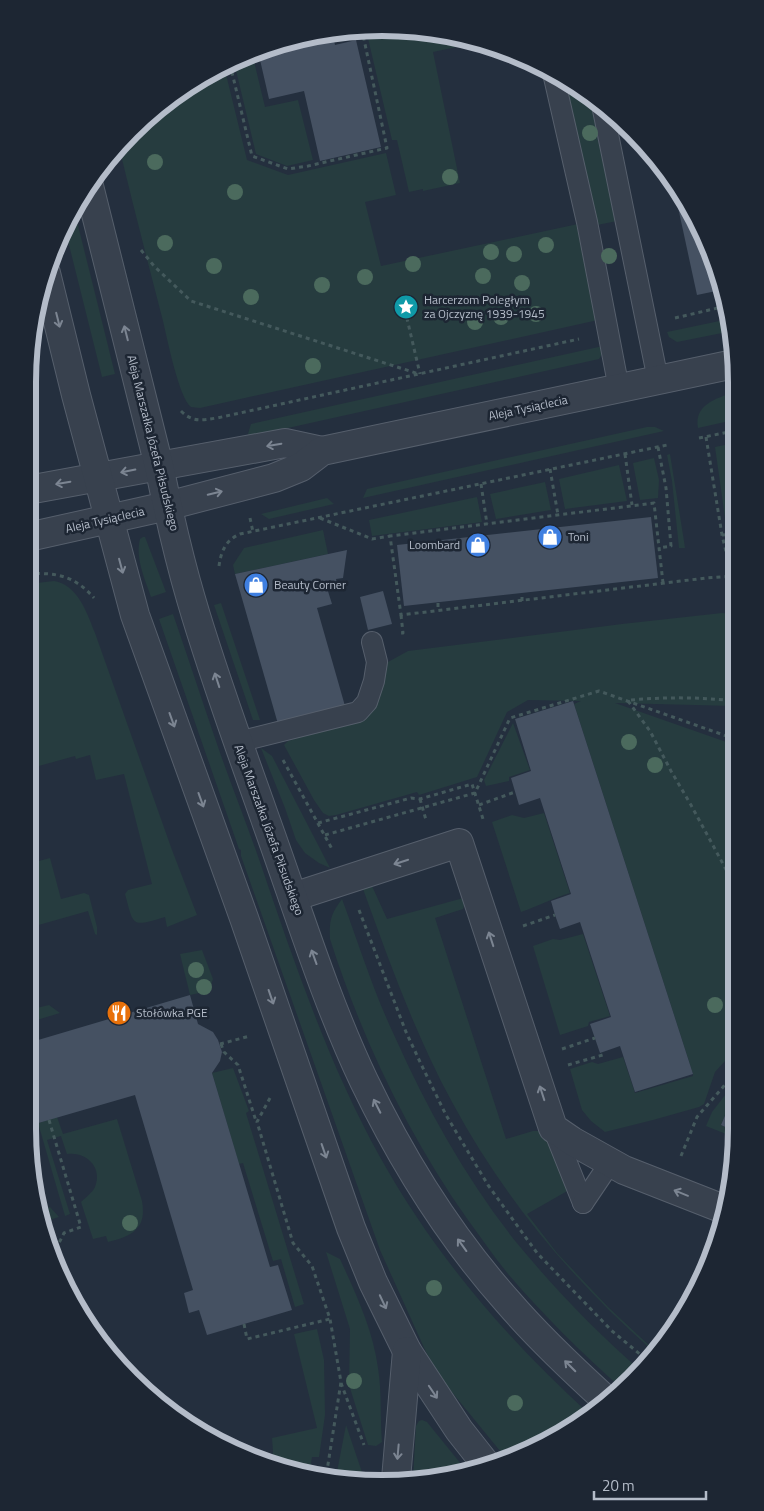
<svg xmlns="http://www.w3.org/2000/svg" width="764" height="1511" viewBox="0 0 764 1511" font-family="'Titillium Web',sans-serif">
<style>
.green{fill:#263c3f}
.building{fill:#455162}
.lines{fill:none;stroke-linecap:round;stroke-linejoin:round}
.service-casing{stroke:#565f6c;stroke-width:22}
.minor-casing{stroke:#565f6c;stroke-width:30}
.tertiary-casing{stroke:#565f6c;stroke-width:30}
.path{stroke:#44595c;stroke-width:3;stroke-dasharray:4 4;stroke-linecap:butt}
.service{stroke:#38414e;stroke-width:20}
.minor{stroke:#38414e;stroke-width:28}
.tertiary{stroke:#38414e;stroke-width:28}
.tree{fill:#4b6a5d}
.oneway{stroke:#7c8592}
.labels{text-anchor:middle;stroke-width:5;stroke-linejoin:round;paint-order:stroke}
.poi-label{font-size:12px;fill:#b4bcc9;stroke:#1d2633;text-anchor:start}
.street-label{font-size:12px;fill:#b4bcc9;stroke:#1d2633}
.rim{fill:none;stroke:#b4bcc9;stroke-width:6}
</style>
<rect width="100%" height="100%" fill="#242f3e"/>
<g class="green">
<polygon points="405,28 473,40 480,42 433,52 460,183 423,191 423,189 409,192 397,140 392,140 366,30"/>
<polygon points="252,53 265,107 298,100 313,160 287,166 256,154 234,62"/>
<path d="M224 66 247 160 288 175 386 153 396 195 365 202 381 266 578 224 598 320 200 408 191 407C179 398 167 338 163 321 148 263 133 205 119 147L148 116 204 75Z"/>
<polygon points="563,79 597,100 622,220 597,225"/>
<polygon points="74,209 115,374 102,377 64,225"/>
<polygon points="729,319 732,331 677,342 669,337 667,332"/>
<polygon points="603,346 604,351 599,359 247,437 251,424"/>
<path d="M734 392V420L698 428C694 404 716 399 734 392Z"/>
<polygon points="647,427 655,427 664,431 363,498 367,489"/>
<polygon points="734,443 734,527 728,528 726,525 715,447"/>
<polygon points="670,454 684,541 685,548 679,548 672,481 667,455"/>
<polygon points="654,458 659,480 658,498 640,500 633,463"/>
<polygon points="619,465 627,501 565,509 559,479"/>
<polygon points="545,482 551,510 496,519 490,494"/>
<polygon points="477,497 482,522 372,536 369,520"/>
<polygon points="327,498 334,504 269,519 261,514"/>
<polygon points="323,530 328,554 235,574 233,565 244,548"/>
<path d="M143 537H145L166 592 151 597C145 579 135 558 140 539Z"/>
<path d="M54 581C78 585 87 613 95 633L172 850 197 915 167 927 165 917C131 927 134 927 125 894L128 890 152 884 124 774 96 780 90 755 76 759 75 756 28 769V584Z"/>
<polygon points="221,603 260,720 253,720 214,605"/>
<polygon points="722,613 734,614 734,706 615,703 735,745 735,1050 715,1072 704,1104 699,1107 653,1120 605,1132 591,1121 582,1110 570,1069 592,1062 598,1064 623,1057 635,1093 693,1076 693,1074 574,704 581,701 528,700 507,712 477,777 419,795 417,792 336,815 329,816 323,813 314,800 284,745 288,741 361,718 354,703 366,681 388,662 408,651 622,624"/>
<path d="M173 614C188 657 202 701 217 744 231 785 247 824 261 865 295 965 329 1065 380 1157 434 1254 506 1338 587 1412L539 1447 505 1457 442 1380 426 1352 380 1250 241 856V850L239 849 159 619Z"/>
<polygon points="513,723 530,770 509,777 509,781 486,786 484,780"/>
<polygon points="261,748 272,756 330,868 319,863 305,853 296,840 285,808"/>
<path d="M544 813 570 893C553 898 538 906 521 912L492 822 512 815 524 818Z"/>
<polygon points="50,858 61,899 84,893 89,895 97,927 97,935 95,934 88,911 28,928 28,864"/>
<path d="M372 886 387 919 467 897 463 909 435 918 506 1139 533 1131H550L569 1190 527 1214 557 1253 608 1307 654 1350 653 1351C572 1280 503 1197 452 1102 415 1034 389 961 363 889Z"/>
<path d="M342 899C359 945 374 993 395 1037 427 1109 467 1180 516 1242 554 1288 595 1331 640 1370L633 1379 621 1388C582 1353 543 1315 509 1275 494 1257 482 1239 468 1220 408 1135 362 1039 330 939 329 920 331 914 342 899Z"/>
<polygon points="583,934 610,1016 589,1022 588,1026 560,1035 533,946 553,939 560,940"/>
<polygon points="202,950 213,979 209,991 190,995 180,954"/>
<polygon points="49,1005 60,1013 30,1022 28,1025 28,1010"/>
<polygon points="233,1068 249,1111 246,1113 304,1304 295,1307 281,1259 273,1261 243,1163 239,1164 212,1073"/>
<polygon points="736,1081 736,1098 733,1097 721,1125 736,1132 736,1138 706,1126 712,1112"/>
<path d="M57 1117 63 1134 117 1119 142 1201C147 1229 132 1236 108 1242L106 1236 93 1239 81 1202C86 1197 92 1193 95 1187 103 1167 86 1151 67 1154L61 1136 47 1140 70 1214 65 1216 38 1123Z"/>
<polygon points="50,1207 59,1217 43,1222 41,1210"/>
<path d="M326 1252 340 1259C356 1294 373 1330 378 1368 382 1393 380 1417 382 1442L376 1446 368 1445 349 1385 350 1329Z"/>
<polygon points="317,1329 324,1360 325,1415 319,1457 312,1457 309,1476 270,1464 273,1452 272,1438 317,1428 294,1334"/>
<path d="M422 1420 427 1422 465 1469C451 1474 425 1485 413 1478L416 1426 419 1421Z"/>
<polygon points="346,1425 364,1478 336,1477"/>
</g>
<g class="building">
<polygon points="332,31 335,45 356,40 381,147 320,161 304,91 269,99 258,51 268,46"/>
<polygon points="673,184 710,247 721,290 697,295"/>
<polygon points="651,517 658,578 404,606 397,545"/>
<polygon points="347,550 343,578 336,579 337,584 327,588 332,604 317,608 345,706 278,724 235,574"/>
<polygon points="383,591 392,624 368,630 360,597"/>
<polygon points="573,701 693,1074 635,1092 620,1046 600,1053 590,1024 611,1017 580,922 560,929 555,915 551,901 571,894 540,798 519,805 511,778 531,771 515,719"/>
<polygon points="190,995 198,1024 213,1032 218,1040 222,1052 220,1061 212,1073 270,1267 278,1265 292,1310 207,1335 199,1310 189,1313 184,1293 193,1290 135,1095 35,1124 28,1099 28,1043"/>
<polygon points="733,1097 736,1098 736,1132 721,1125"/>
</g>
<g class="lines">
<defs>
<g id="service">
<polyline points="553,73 587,222 619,389"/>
<polyline points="602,105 658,380"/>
<polyline points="238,742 358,712 367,702 374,681 377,662 372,642"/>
<polyline points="553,1128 583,1203"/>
<polyline points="583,1203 610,1163"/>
</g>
<g id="minor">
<polyline points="28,490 285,443 322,451"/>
<polyline points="28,537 167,506 274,478 301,467 322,451 734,364"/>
<polyline points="293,897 459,843 553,1128 572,1141 624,1170 726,1210"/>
</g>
<g id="tertiary">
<path d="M89 186 159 466C168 510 178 555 191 599 213 675 241 750 267 824 298 910 325 999 364 1081 402 1160 450 1237 508 1302 538 1337 571 1368 605 1399"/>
<polyline points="46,273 76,395 135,615 244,918 351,1228 373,1282 407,1351 459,1430 485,1463"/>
<polyline points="396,1479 407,1351"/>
</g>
</defs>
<use href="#service" class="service-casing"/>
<use href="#minor" class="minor-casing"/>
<use href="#tertiary" class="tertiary-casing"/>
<g class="path">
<polyline points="230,64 252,156 288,169 308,166 387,148 362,30"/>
<polyline points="141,250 154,266 191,301 419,374"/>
<polyline points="405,310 420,374"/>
<polyline points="675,318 726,306"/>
<path d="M181 411C193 423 202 420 217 418L579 339"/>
<polyline points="706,437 722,535 728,560 734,568"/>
<polyline points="699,438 734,431"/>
<path d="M28 444C45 421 34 393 28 368"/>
<polyline points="658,447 666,488 671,546 659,548"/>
<polyline points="625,454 632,505"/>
<polyline points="550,469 558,515"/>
<polyline points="481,484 487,524"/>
<polyline points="250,518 253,532"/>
<polyline points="320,518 372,539 390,536"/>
<polyline points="722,535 734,534"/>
<path d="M219 566C221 551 226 540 240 534L667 445"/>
<path d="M28 574C56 572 75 576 94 598"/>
<polyline points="663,583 654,503 390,536 401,615 706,578 734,576"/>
<polyline points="522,601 522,593"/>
<polyline points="438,603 438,611"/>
<polyline points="401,615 403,633 401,633"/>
<path d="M631 700C666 697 700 697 734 701"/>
<polyline points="628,701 650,731 671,771 691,805 735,886"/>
<polyline points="283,760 332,849"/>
<polyline points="420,799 426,820"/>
<polyline points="479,805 515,792"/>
<polyline points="318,823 411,798 420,799 472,784 483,819"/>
<polyline points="325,835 475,793 510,718 599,691 735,739"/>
<polyline points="359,910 406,1032 421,1064 446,1115 488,1185 537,1253 612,1331 647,1360"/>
<polyline points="523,926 555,915"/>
<polyline points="220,1044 250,1036"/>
<polyline points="221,1044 224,1052 238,1065 256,1121"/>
<polyline points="562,1049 595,1038"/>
<polyline points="568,1065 606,1054"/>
<polyline points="270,1098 257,1122 293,1243 312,1266 330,1319 341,1382 326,1477"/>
<polyline points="49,1120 81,1227 64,1233 53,1255"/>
<polyline points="681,1156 697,1117 736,1072"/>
<polyline points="729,1175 735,1156"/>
<polyline points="676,1319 678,1310 704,1270 715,1242"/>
<polyline points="244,1324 247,1339 330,1319"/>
<polyline points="341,1383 364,1445"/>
</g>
<use href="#service" class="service"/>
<use href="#minor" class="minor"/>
<use href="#tertiary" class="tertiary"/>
</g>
<g class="tree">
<circle cx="590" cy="133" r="8"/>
<circle cx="155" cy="162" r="8"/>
<circle cx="450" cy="177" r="8"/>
<circle cx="235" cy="192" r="8"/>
<circle cx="165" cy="243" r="8"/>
<circle cx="546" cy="245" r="8"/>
<circle cx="491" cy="252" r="8"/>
<circle cx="514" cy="254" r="8"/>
<circle cx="609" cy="256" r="8"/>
<circle cx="413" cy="264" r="8"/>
<circle cx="214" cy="266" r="8"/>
<circle cx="483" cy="276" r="8"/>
<circle cx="365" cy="277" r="8"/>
<circle cx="522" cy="283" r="8"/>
<circle cx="322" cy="285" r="8"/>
<circle cx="251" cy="297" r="8"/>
<circle cx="536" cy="314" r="8"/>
<circle cx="501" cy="317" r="8"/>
<circle cx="475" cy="322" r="8"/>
<circle cx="313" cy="366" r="8"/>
<circle cx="629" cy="742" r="8"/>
<circle cx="655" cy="765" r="8"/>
<circle cx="196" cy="970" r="8"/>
<circle cx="204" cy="987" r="8"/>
<circle cx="715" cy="1005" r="8"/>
<circle cx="130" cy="1223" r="8"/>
<circle cx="434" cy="1288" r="8"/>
<circle cx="354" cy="1381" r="8"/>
<circle cx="515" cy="1403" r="8"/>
</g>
<defs><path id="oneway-shaft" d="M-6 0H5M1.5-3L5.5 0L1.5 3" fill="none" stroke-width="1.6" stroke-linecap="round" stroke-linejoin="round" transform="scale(1.25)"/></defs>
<g class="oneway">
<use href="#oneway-shaft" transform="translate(58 320) rotate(76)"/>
<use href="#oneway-shaft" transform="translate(126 333) rotate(-104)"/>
<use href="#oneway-shaft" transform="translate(274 445) rotate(170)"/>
<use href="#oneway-shaft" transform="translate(128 471) rotate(169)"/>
<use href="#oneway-shaft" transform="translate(63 483) rotate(170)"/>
<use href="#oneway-shaft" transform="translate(215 493) rotate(-14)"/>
<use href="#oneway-shaft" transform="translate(121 566) rotate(75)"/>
<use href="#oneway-shaft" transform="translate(217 680) rotate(-108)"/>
<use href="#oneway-shaft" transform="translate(172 720) rotate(70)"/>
<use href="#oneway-shaft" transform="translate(201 800) rotate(70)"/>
<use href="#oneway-shaft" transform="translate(401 862) rotate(162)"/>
<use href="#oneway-shaft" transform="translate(491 939) rotate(-108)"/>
<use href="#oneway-shaft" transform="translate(314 957) rotate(-110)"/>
<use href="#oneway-shaft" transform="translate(271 997) rotate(71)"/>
<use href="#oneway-shaft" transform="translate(542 1093) rotate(-108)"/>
<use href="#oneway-shaft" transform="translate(377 1106) rotate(-117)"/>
<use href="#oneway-shaft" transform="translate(324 1151) rotate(71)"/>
<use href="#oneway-shaft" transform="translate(681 1193) rotate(-158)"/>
<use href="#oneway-shaft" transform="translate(462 1245) rotate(-126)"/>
<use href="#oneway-shaft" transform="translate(383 1302) rotate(65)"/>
<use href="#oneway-shaft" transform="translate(570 1366) rotate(-135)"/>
<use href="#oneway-shaft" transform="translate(433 1392) rotate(56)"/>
<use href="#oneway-shaft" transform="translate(398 1452) rotate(95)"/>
</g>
<defs>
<symbol id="sight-disc" viewBox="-11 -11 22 22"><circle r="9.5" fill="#0f9aa8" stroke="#1d2633"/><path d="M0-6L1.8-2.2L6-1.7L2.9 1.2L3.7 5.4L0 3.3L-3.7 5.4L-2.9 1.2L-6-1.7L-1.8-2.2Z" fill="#fff"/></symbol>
<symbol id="shop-disc" viewBox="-11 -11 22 22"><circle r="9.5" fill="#3f7fe0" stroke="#1d2633"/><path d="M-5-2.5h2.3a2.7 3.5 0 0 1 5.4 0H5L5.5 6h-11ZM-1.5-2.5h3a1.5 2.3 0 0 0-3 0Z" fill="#fff"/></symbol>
<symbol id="restaurant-disc" viewBox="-11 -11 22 22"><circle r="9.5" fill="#e8710a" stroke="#1d2633"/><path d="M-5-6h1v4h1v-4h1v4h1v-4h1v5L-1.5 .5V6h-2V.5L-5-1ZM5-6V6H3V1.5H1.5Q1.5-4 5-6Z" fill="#fff"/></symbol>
</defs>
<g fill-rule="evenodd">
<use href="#sight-disc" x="392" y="293" width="28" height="28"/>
<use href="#shop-disc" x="536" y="523" width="28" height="28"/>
<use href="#shop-disc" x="464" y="531" width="28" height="28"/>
<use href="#shop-disc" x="242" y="571" width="28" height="28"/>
<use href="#restaurant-disc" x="105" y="999" width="28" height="28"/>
</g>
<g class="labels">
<g class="poi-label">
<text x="424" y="304">Harcerzom Poległym<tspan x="424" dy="14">za Ojczyznę 1939-1945</tspan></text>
<text x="568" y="541">Toni</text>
<text x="460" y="549" text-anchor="end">Loombard</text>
<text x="274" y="589">Beauty Corner</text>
<text x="136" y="1017">Stołówka PGE</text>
</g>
<g class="street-label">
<text transform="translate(528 408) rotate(-12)" y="4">Aleja Tysiąclecia</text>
<text transform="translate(153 443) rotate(76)" y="4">Aleja Marszałka Józefa Piłsudskiego</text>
<text transform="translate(105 520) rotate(-13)" y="4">Aleja Tysiąclecia</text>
<text transform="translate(269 830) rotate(70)" y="4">Aleja Marszałka Józefa Piłsudskiego</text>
</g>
</g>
<path d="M0 0H764V1511H0ZM382 36H382A346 346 0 0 1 728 382V1129A346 346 0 0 1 382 1475H382A346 346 0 0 1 36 1129V382A346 346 0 0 1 382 36Z" fill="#1d2633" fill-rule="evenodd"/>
<path class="rim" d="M382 36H382A346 346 0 0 1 728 382V1129A346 346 0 0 1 382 1475H382A346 346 0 0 1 36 1129V382A346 346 0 0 1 382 36Z"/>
<path d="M594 1491v8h112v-8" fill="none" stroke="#b4bcc9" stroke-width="2.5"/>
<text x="602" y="1491" font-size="15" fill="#b4bcc9" stroke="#1d2633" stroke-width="4" paint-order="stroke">20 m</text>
</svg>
